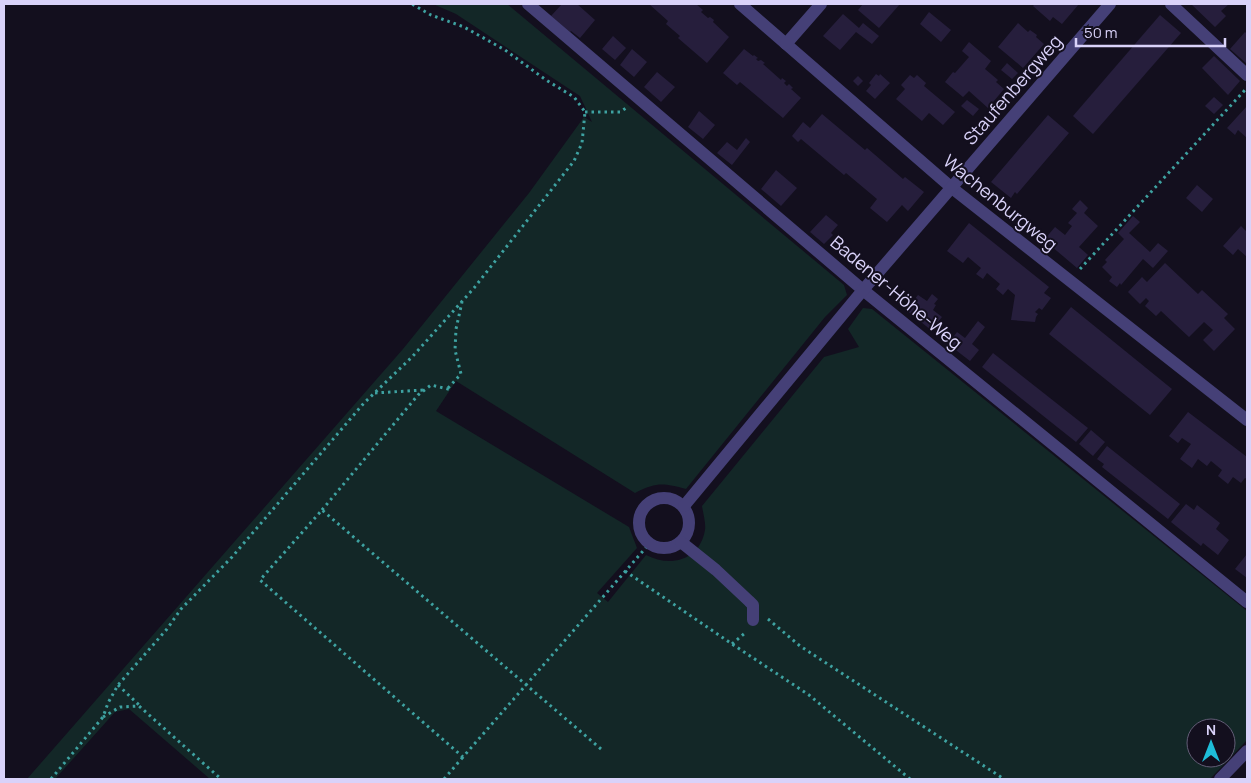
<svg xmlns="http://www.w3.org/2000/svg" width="1251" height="783" viewBox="0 0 1251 783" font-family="Manrope,sans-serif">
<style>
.green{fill:#132727;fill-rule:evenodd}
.building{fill:#261e3c}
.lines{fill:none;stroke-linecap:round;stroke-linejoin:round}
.path{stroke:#3ea2a1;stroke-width:3;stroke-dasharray:2.5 4;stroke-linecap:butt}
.minor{stroke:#454077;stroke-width:12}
.labels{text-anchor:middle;stroke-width:4;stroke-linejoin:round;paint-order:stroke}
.street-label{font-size:18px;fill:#d9d2f9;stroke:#130f1e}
</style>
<rect width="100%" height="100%" fill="#130f1e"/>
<path class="green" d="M433 4H507L844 285 847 295 825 317 686 489C663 483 657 482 635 493L456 381 436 411 629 527 637 548 597 593 608 602 646 555C671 568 700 560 705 530 706 523 703 513 702 506L824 357 859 347 848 329 863 308 872 309 1247 611V740L1210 779H210L129 709 115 712 55 779H27L403 349 529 193 584 117 592 122 580 96 456 14ZM1196 728H1226V758H1196Z"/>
<g class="building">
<polygon points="562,4 577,4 595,20 580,38 571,31 570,32 551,16"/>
<polygon points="649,4 696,4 703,10 701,12 708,18 710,17 714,20 713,22 729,37 707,63 678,38 680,36 666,24 668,21"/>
<polygon points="863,4 900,4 879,28 858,10"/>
<polygon points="1035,4 1079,4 1062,24 1053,17 1050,21 1033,6"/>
<polygon points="1191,4 1229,4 1221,11 1226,16 1215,27"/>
<polygon points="929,12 951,30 941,42 920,24"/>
<polygon points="843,14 859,28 863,23 879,36 872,44 856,32 840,50 823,36"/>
<polygon points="1160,15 1181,33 1093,134 1073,116"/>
<polygon points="1018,23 1028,32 1030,30 1037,35 1036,37 1044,44 1023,68 998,47"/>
<polygon points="1245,32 1247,34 1247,64 1230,49"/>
<polygon points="613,36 626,48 615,60 602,49"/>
<polygon points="969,42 991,61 985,69 998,80 996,82 1004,89 988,108 969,91 963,97 945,82 953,72 955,73 969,57 962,51"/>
<polygon points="632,49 647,62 634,77 620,65"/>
<polygon points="744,49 753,56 754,55 758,58 756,59 758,61 761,60 765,63 763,64 781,80 782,78 786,81 784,83 787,86 789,84 793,88 791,89 801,98 783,118 740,82 737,85 723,73"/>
<polygon points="1214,56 1240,81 1228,95 1202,68"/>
<polygon points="1007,63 1018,73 1012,79 1001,70"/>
<polygon points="657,72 675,87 661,102 644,87"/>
<polygon points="876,74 879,76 880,74 890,83 875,99 866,91 871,85 869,83"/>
<polygon points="910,75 914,78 917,75 926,83 924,86 955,112 943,125 929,113 922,121 896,99 905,89 901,85"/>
<polygon points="858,76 863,81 858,86 853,81"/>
<polygon points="1214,97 1223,105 1214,114 1205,106"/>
<polygon points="967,100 979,109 973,116 961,106"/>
<polygon points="1247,106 1247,138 1238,130 1235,135 1227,128"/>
<polygon points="699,111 715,125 703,139 688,127"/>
<polygon points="822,114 865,150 867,148 903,179 905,177 924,192 908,211 902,205 887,222 870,208 877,199 846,173 844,175 801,139 798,142 792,136 803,122 810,128"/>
<polygon points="1048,115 1069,133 1017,194 1015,192 1011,198 991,182"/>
<polygon points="746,138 750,142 732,165 717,153 727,142 737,150"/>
<polygon points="776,170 797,188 781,206 761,189"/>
<polygon points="1197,185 1213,199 1202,212 1186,198"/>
<polygon points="1080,200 1088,208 1084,213 1098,226 1079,247 1088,255 1077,268 1044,240 1055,227 1065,235 1072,226 1068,223 1077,213 1072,209"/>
<polygon points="826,215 838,225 831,233 833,235 824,244 810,232"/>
<polygon points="1133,216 1140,222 1129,233 1150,252 1158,243 1168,251 1153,268 1143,259 1121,285 1120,283 1117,287 1109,281 1112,277 1102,267 1107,262 1105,260 1124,239 1118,233"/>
<polygon points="969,223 1049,287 1044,293 1051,298 1042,310 1039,308 1035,312 1038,314 1036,317 1035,322 1011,320 1015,295 1008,289 1003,295 996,289 1000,284 987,273 983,279 976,274 981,268 968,257 963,263 947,251"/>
<polygon points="1241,226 1247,232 1247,257 1238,249 1233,255 1223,246"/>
<polygon points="1165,263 1198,294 1202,290 1228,314 1224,318 1235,329 1214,351 1203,340 1213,330 1204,322 1189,337 1161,311 1156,316 1145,306 1149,301 1146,298 1140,304 1128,292 1142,277 1147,282"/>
<polygon points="932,294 938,299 934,304 936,305 933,310 942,317 931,330 906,310 918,295 927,301"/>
<polygon points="1071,307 1172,389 1150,415 1049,334"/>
<polygon points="978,321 985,327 972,344 979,350 970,361 948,344 957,332 965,338"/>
<polygon points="993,353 1088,428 1076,442 982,367"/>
<polygon points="1188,412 1247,457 1247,479 1245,478 1241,483 1233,477 1228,484 1218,476 1222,470 1211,461 1207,466 1198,459 1192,468 1180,459 1191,444 1182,438 1178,443 1169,436"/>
<polygon points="1091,430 1105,442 1093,456 1079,444"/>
<polygon points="1107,446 1180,504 1168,519 1102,467 1104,464 1097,459"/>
<polygon points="1186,504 1194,510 1197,505 1220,523 1216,529 1229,540 1218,555 1203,543 1201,546 1171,522"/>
<polygon points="1247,554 1247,578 1235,569"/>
</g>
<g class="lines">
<g class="path">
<polyline points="585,112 620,112 626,108"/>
<polyline points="1080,269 1245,90"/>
<polyline points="448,388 461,374 455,350 456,329 462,302"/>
<polyline points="375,393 423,390"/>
<polyline points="322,510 418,395 431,385 452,390"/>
<polyline points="625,571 732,644 809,695 910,779"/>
<polyline points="768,619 800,646 1004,779"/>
<polyline points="732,644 745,633"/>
<polyline points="118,685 139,705"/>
<polyline points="103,717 120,707 139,706 221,779"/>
<polyline points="601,749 322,510 260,580 463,757 650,543"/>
<polyline points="51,779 103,717 108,703 118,685 167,629 181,609 232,557 364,403 412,357 474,288 574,161 582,143 585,112 574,97 546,80 505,50 464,27 431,15 412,4"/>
<polyline points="444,779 463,757"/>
</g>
<g class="minor">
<polyline points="528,4 863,290 1247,602"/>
<polyline points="740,4 952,188 1247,420"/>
<polyline points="1171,4 1247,75"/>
<polyline points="786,44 821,4"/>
<circle cx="664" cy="523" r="25"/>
<polyline points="684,506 863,290 1110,4"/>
<polyline points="681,542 716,570 749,601 753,605 753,620"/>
<polyline points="1220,779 1247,751"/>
</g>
</g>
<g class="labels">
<g class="street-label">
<text transform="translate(1013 90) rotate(-49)" y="6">Staufenbergweg</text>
<text transform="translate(1000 203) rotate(39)" y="6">Wachenburgweg</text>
<text transform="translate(896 293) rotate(40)" y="6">Badener-Höhe-Weg</text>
</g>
</g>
<rect width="1251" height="783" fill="none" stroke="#d9d2f9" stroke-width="10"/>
<g transform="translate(1211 743)"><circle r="24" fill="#130f1e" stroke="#625d76"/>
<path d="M0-4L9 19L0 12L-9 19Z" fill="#1ebdd9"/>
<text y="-8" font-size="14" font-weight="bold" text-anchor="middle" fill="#d9d2f9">N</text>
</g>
<path d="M1076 38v8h149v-8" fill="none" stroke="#d9d2f9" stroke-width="2.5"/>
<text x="1084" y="38" font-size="15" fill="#d9d2f9" stroke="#130f1e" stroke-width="4" paint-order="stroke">50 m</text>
</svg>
